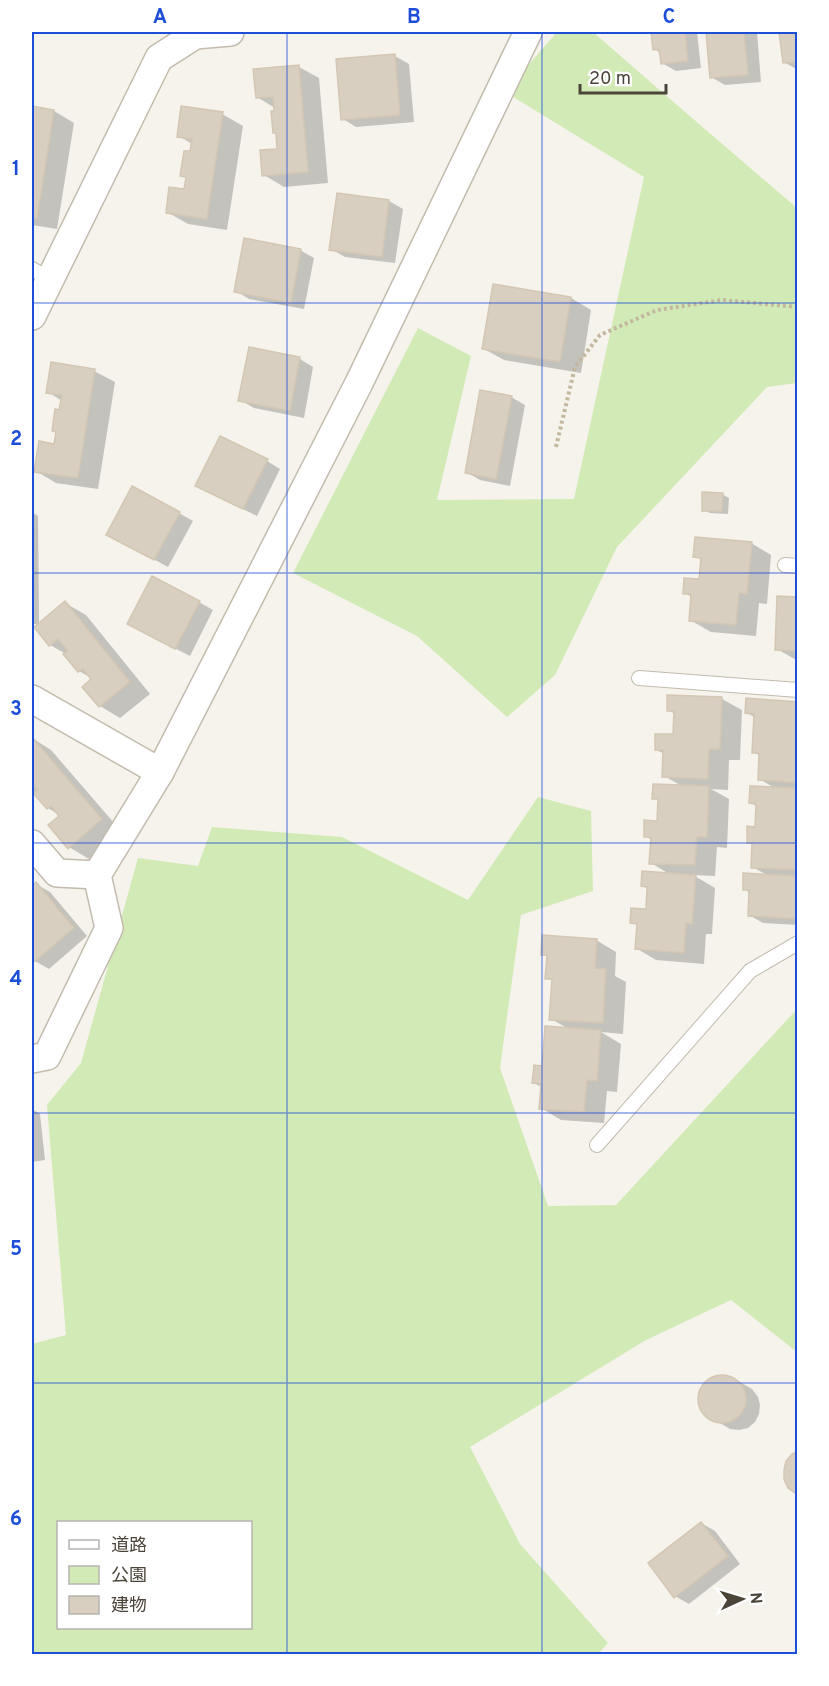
<svg xmlns="http://www.w3.org/2000/svg" width="829" height="1686" viewBox="0 0 829 1686" font-family="Overpass,'Noto Sans JP',sans-serif">
<style>
.green{fill:#d2eab5;fill-rule:evenodd}
.shadow{fill:#0003}
.building{fill:#d8cfc1;stroke:#d3c7b4;stroke-width:1.5}
.lines{fill:none;stroke-linecap:round;stroke-linejoin:round}
.lane-casing{stroke:#c2bbae;stroke-width:16}
.street-casing{stroke:#c2bbae;stroke-width:30}
.path{stroke:#c4b79f;stroke-width:4;stroke-dasharray:3 3;stroke-linecap:butt}
.lane{stroke:#fff;stroke-width:14}
.street{stroke:#fff;stroke-width:27}
.grid{fill:none;stroke:#1d4ed8;stroke-width:1.5;stroke-opacity:0.55}
.neatline{fill:none;stroke:#1d4ed8;stroke-width:2}
.grid-label{font-size:20px;text-anchor:middle;font-weight:bold;fill:#1d4ed8}
</style>
<rect width="100%" height="100%" fill="#f6f3ec"/>
<g class="green">
<polygon points="557,32 593,32 663,93 797,208 797,383 767,387 617,547 555,675 507,717 417,636 293,573 418,328 471,356 437,500 574,499 644,177 505,92"/>
<path d="M538 797 591 811 593 891 521 915 500 1068 548 1206 616 1205 798 1008 797 1352 731 1300 646 1340 470 1447 520 1544 608 1643 598 1654H32V1344L66 1335 47 1105 81 1063 138 858 198 866 212 827 342 837 468 900ZM58 1522H250V1628H58Z"/>
</g>
<g class="shadow">
<polygon points="652,32 697,32 701,68 676,71 662,63 661,53 654,49"/>
<polygon points="707,32 757,32 761,82 725,85 711,77"/>
<polygon points="780,32 798,32 798,70 784,62"/>
<polygon points="395,56 409,64 414,122 356,127 343,119"/>
<polygon points="299,67 319,78 328,183 284,187 264,175 279,150 278,135 274,133 275,108 257,97"/>
<polygon points="32,108 54,111 74,123 57,229 32,225"/>
<polygon points="222,114 243,126 227,230 188,224 167,212 185,191 187,178 182,175 191,153 192,144 179,136"/>
<polygon points="389,201 403,209 395,263 345,257 331,249"/>
<polygon points="300,250 314,258 304,309 249,299 236,291"/>
<polygon points="571,298 591,310 581,373 504,360 484,349"/>
<polygon points="300,359 313,367 304,418 254,408 240,400"/>
<polygon points="94,371 115,382 98,489 56,483 36,471 55,445 62,401 48,392"/>
<polygon points="511,397 525,405 510,486 480,480 466,472"/>
<polygon points="267,461 280,469 257,516 211,493"/>
<polygon points="722,494 729,498 728,514 710,513 703,510"/>
<polygon points="32,512 38,516 39,624 32,624"/>
<polygon points="179,513 193,521 168,567 122,542"/>
<polygon points="751,543 771,555 767,604 759,603 756,636 711,632 690,620 692,597 684,593 701,581 703,561 695,556"/>
<polygon points="798,599 798,661 777,649"/>
<polygon points="199,602 213,610 190,656 143,632"/>
<polygon points="65,603 86,615 150,694 120,718 100,706 93,679 79,671 66,654 50,645"/>
<polygon points="669,696 722,699 742,710 740,760 729,760 728,790 711,789 729,799 727,848 717,847 715,876 693,875 715,888 712,934 706,934 704,964 656,960 636,948 638,926 632,922 647,911 648,889 642,885 671,875 651,863 652,840 645,836 659,822 660,801 654,798 682,786 664,776 665,754 656,750 674,736 675,714 668,710"/>
<polygon points="798,703 798,925 763,923 749,915 750,893 744,889 769,876 752,867 753,845 748,842 756,828 757,806 751,803 775,788 759,779 761,756 753,752 756,718 747,713"/>
<polygon points="32,738 51,750 121,831 89,859 69,847 61,816 48,808 36,794 34,795 32,794"/>
<polygon points="36,884 50,892 87,936 49,969 35,961 32,957 32,888"/>
<polygon points="596,940 616,952 615,976 626,982 623,1034 601,1032 621,1044 617,1092 607,1091 604,1123 561,1120 541,1108 543,1088 534,1083 569,1029 551,1019 553,981 547,978 548,957 543,954"/>
<polygon points="32,1109 40,1114 45,1160 32,1162"/>
<polygon points="721,1376 730,1377 738,1381 752,1389 758,1397 760,1405 759,1414 755,1422 748,1428 739,1430 730,1429 708,1416 702,1409 699,1400 701,1391 705,1383 712,1378"/>
<polygon points="701,1523 715,1531 740,1564 689,1604 675,1596"/>
</g>
<g class="building">
<polygon points="651,32 685,32 688,61 661,64 659,49 653,50"/>
<polygon points="706,32 744,32 748,75 710,78"/>
<polygon points="779,32 798,32 798,62 783,63"/>
<polygon points="395,54 400,115 341,120 336,59"/>
<polygon points="299,65 308,172 262,176 260,150 277,149 276,133 273,133 271,111 274,111 273,97 256,98 253,69"/>
<polygon points="32,106 54,110 37,219 32,218"/>
<polygon points="181,106 223,112 207,219 166,213 169,187 184,189 186,177 180,176 184,151 190,151 192,139 177,137"/>
<polygon points="337,193 389,200 382,257 329,250"/>
<polygon points="244,238 301,249 291,303 234,292"/>
<polygon points="493,284 571,297 560,362 482,349"/>
<polygon points="249,347 300,357 290,411 238,401"/>
<polygon points="51,362 95,369 78,478 34,472 39,441 54,444 56,432 52,431 55,409 59,410 62,395 46,393"/>
<polygon points="480,390 512,396 496,479 465,473"/>
<polygon points="220,436 268,459 243,509 195,486"/>
<polygon points="132,486 180,512 154,560 106,535"/>
<polygon points="702,492 723,493 722,511 702,511"/>
<polygon points="695,537 752,542 747,594 739,593 736,625 689,621 691,594 683,594 684,578 699,579 701,558 693,557"/>
<polygon points="152,576 200,601 175,649 127,624"/>
<polygon points="777,596 798,597 798,651 775,650"/>
<polygon points="65,601 130,682 99,707 82,687 91,679 83,669 78,672 63,654 68,651 58,639 49,646 34,627"/>
<polygon points="667,695 722,697 720,749 709,749 708,779 662,777 663,750 655,750 655,734 673,734 674,711 667,711"/>
<polygon points="746,698 798,702 798,783 758,780 759,753 752,753 754,714 745,713"/>
<polygon points="32,737 102,819 68,849 48,825 59,816 51,806 47,809 33,793 37,790 32,784"/>
<polygon points="653,784 709,786 707,837 697,837 695,865 649,864 651,837 644,837 644,820 657,821 658,799 652,799"/>
<polygon points="750,786 798,788 798,870 751,868 752,843 747,843 747,826 755,827 756,804 749,803"/>
<polygon points="642,871 696,875 692,924 686,923 684,953 635,949 637,924 630,923 631,908 646,909 647,887 641,886"/>
<polygon points="743,873 798,876 798,919 748,916 749,890 743,890"/>
<polygon points="36,882 74,928 34,962 32,959 32,886"/>
<polygon points="542,935 597,939 595,968 606,969 603,1023 549,1020 552,979 545,979 547,955 541,955"/>
<polygon points="545,1026 601,1030 597,1081 587,1080 584,1112 539,1109 541,1084 532,1083 534,1065 542,1066"/>
<circle cx="722" cy="1399" r="24"/>
<polygon points="798,1451 798,1495 788,1488 784,1479 784,1470 786,1461 792,1454"/>
<polygon points="701,1522 728,1556 674,1598 648,1563"/>
</g>
<g class="lines">
<defs>
<g id="lane">
<polyline points="32,269 49,279"/>
<polyline points="785,565 798,566"/>
<polyline points="639,678 798,690"/>
<polyline points="597,1145 750,971 798,943"/>
</g>
<g id="street">
<polyline points="32,316 159,58 195,35 230,32"/>
<polyline points="32,699 160,772"/>
<polyline points="32,844 57,873 97,875 160,772 359,383 528,32"/>
<polyline points="32,1059 47,1056 109,928 97,875"/>
</g>
</defs>
<use href="#lane" class="lane-casing"/>
<use href="#street" class="street-casing"/>
<polyline class="path" points="556,447 575,367 600,335 657,310 722,300 798,307"/>
<use href="#lane" class="lane"/>
<use href="#street" class="street"/>
</g>
<path class="grid" d="M287 32V1654M542 32V1654M32 303H798M32 573H798M32 843H798M32 1113H798M32 1383H798"/>
<rect width="829" height="1686" fill="none" stroke="#ffffff" stroke-width="66"/>
<rect x="57" y="1521" width="195" height="108" fill="#ffffff" stroke="#b7b4b0" stroke-width="1.5"/>
<rect x="69" y="1540" width="30" height="9" fill="#ffffff" stroke="#b7b4b0" stroke-width="1.5"/>
<text x="111" y="1551" font-size="18" fill="#4b4439">道路</text>
<rect x="69" y="1566" width="30" height="18" fill="#d2eab5" stroke="#b7b4b0" stroke-width="1.5"/>
<text x="111" y="1581" font-size="18" fill="#4b4439">公園</text>
<rect x="69" y="1596" width="30" height="18" fill="#d8cfc1" stroke="#b7b4b0" stroke-width="1.5"/>
<text x="111" y="1611" font-size="18" fill="#4b4439">建物</text>
<g transform="translate(742 1599) rotate(86)" stroke="#ffffff" stroke-width="4.5" paint-order="stroke">
<path d="M0-4.5L10 22L0 15L-10 22Z" fill="#4b4439"/>
<text y="-9" font-size="16" font-weight="bold" text-anchor="middle" fill="#4b4439">N</text>
</g>
<path d="M580 84v9h86v-9" fill="none" stroke="#4b4439" stroke-width="3"/>
<text x="589" y="84" font-size="18" fill="#4b4439" stroke="#ffffff" stroke-width="4.5" paint-order="stroke">20 m</text>
<rect x="33" y="33" width="763" height="1620" class="neatline"/>
<g class="grid-label">
<text x="160" y="23">A</text>
<text x="414" y="23">B</text>
<text x="669" y="23">C</text>
<text x="16" y="175">1</text>
<text x="16" y="445">2</text>
<text x="16" y="715">3</text>
<text x="16" y="985">4</text>
<text x="16" y="1255">5</text>
<text x="16" y="1525">6</text>
</g>
</svg>
